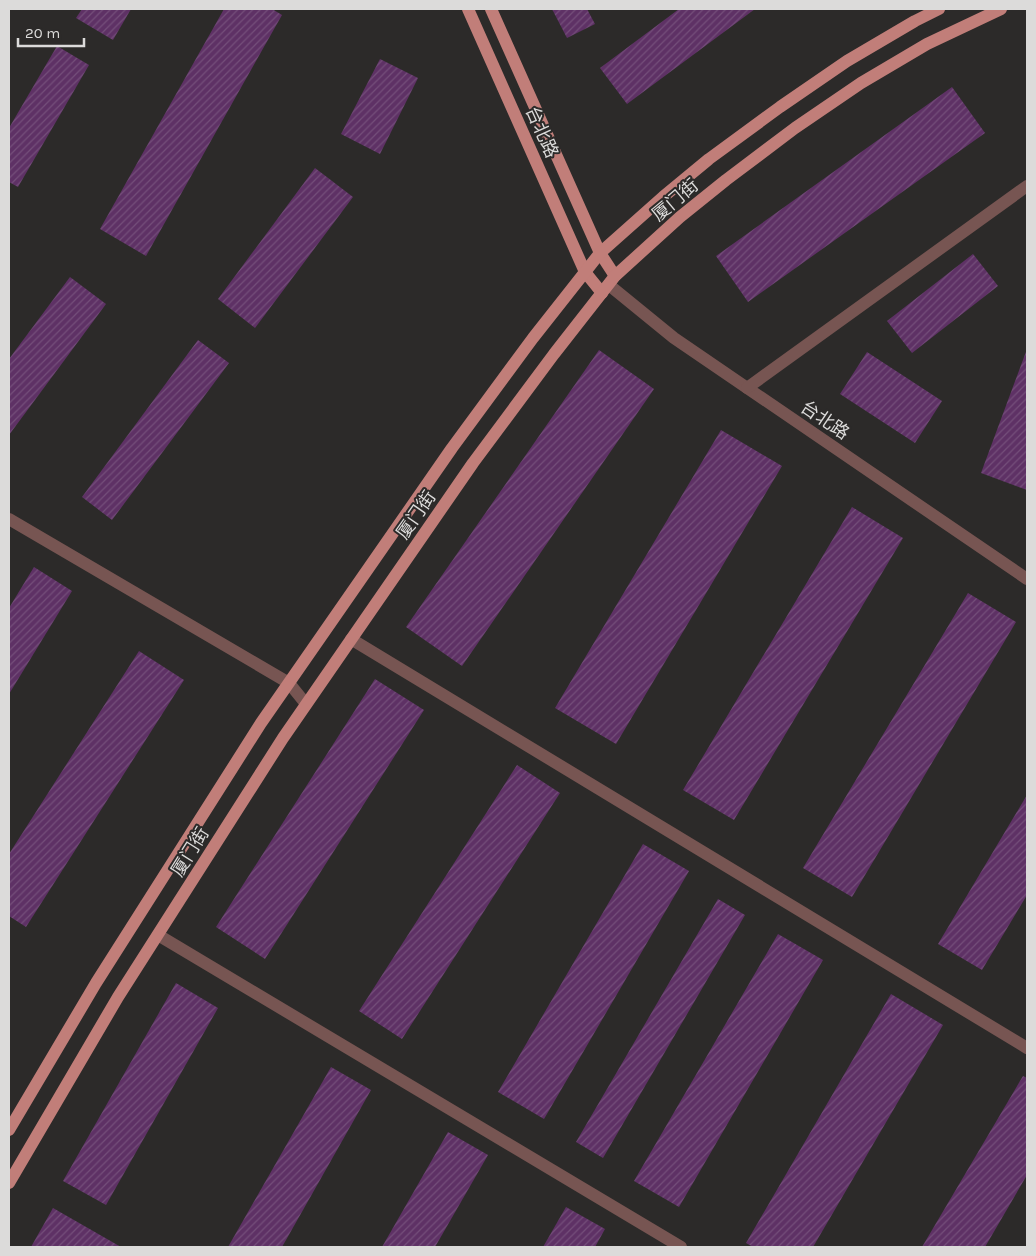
<svg xmlns="http://www.w3.org/2000/svg" width="1036" height="1256" viewBox="0 0 1036 1256" font-family="Karla,'Noto Sans SC',sans-serif">
<style>
.building{fill:url(#building-hatch)}
.lines{fill:none;stroke-linecap:round;stroke-linejoin:round}
.minor{stroke:#775552;stroke-width:12}
.major{stroke:#c17e79;stroke-width:12}
.labels{text-anchor:middle;stroke-width:4;stroke-linejoin:round;paint-order:stroke}
.street-label{font-size:18px;fill:#dcdbda;stroke:#2c2a29}
</style>
<defs>
<pattern id="building-hatch" width="6" height="6" patternUnits="userSpaceOnUse" patternTransform="scale(1.25)"><rect width="6" height="6" fill="#5e3165"/><path d="M-1 1l2-2M0 6l6-6M5 7l2-2" fill="none" stroke="#744e7a"/></pattern>
</defs>
<rect width="100%" height="100%" fill="#2c2a29"/>
<g class="building">
<polygon points="82,9 131,9 113,40 76,18"/>
<polygon points="224,9 272,9 282,15 146,256 100,229"/>
<polygon points="552,9 587,9 595,24 567,38"/>
<polygon points="679,9 755,9 627,104 600,68"/>
<polygon points="57,46 89,65 18,187 9,182 9,128"/>
<polygon points="380,59 418,78 380,154 341,134"/>
<polygon points="952,87 985,133 748,302 716,256"/>
<polygon points="315,168 353,197 255,328 218,299"/>
<polygon points="973,254 998,286 912,353 887,321"/>
<polygon points="70,277 106,304 9,435 9,359"/>
<polygon points="198,340 229,363 112,520 82,497"/>
<polygon points="1027,349 1027,490 981,473"/>
<polygon points="599,350 654,389 462,666 406,627"/>
<polygon points="867,352 942,401 915,443 840,394"/>
<polygon points="721,430 782,466 616,744 555,708"/>
<polygon points="852,507 903,538 734,820 683,790"/>
<polygon points="34,567 72,591 9,694 9,608"/>
<polygon points="968,593 1016,622 852,897 803,868"/>
<polygon points="139,651 184,680 26,927 9,916 9,854"/>
<polygon points="375,679 424,710 265,959 216,927"/>
<polygon points="517,765 560,793 402,1039 359,1011"/>
<polygon points="1027,795 1027,895 982,970 938,944"/>
<polygon points="643,844 689,871 544,1119 498,1092"/>
<polygon points="718,899 745,915 603,1158 576,1142"/>
<polygon points="778,934 823,960 679,1207 634,1181"/>
<polygon points="176,983 218,1008 106,1205 63,1181"/>
<polygon points="891,994 943,1025 813,1247 753,1247 746,1243"/>
<polygon points="331,1067 371,1090 282,1247 228,1247"/>
<polygon points="1023,1076 1027,1078 1027,1175 985,1247 922,1247"/>
<polygon points="448,1132 488,1155 435,1247 382,1247"/>
<polygon points="566,1207 605,1229 595,1247 543,1247"/>
<polygon points="53,1208 121,1247 31,1247"/>
</g>
<g class="lines">
<g class="minor">
<polyline points="609,285 674,338 1027,579"/>
<polyline points="747,388 1027,186"/>
<polyline points="9,519 289,683 306,704"/>
<polyline points="351,639 1027,1048"/>
<polyline points="158,935 681,1247"/>
</g>
<g class="major">
<polyline points="468,9 585,272 602,293"/>
<polyline points="491,9 600,253 615,276"/>
<polyline points="9,1130 96,983 261,723 452,448 533,338 600,253 663,197 709,159 780,107 847,61 915,21 939,9"/>
<polyline points="9,1183 118,997 283,738 473,463 554,354 615,276 680,217 726,180 795,128 861,83 927,44 1001,9"/>
</g>
</g>
<g class="labels">
<g class="street-label">
<text transform="translate(542 132) rotate(66)" y="6">台北路</text>
<text transform="translate(675 200) rotate(-40)" y="6">厦门街</text>
<text transform="translate(825 420) rotate(34)" y="6">台北路</text>
<text transform="translate(416 515) rotate(-55)" y="6">厦门街</text>
<text transform="translate(190 852) rotate(-58)" y="6">厦门街</text>
</g>
</g>
<rect width="1036" height="1256" fill="none" stroke="#dcdbda" stroke-width="20"/>
<path d="M18 38v8h66v-8" fill="none" stroke="#dcdbda" stroke-width="2.5"/>
<text x="25" y="38" font-size="15" fill="#dcdbda" stroke="#2c2a29" stroke-width="4" paint-order="stroke">20 m</text>
</svg>
